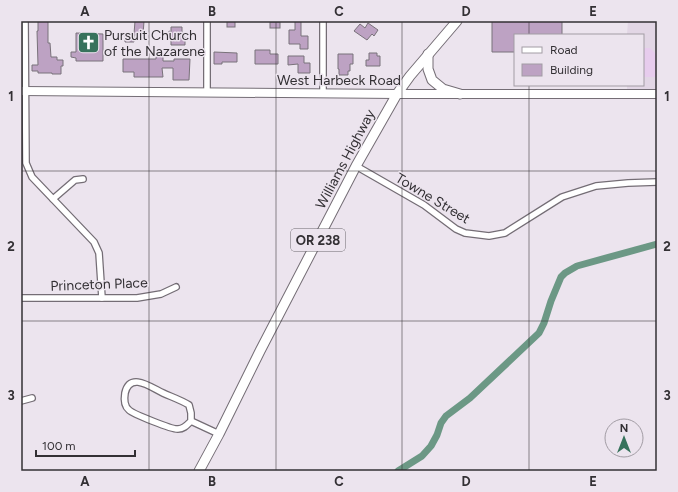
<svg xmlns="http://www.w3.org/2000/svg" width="678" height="492" viewBox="0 0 678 492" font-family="Figtree,sans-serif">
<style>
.built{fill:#e2d6e5}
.green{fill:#e7cced}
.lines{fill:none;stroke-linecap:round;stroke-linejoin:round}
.canal{stroke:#6c9885;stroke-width:7}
.building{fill:#bda2c3;stroke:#79727a}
.street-casing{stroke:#746d75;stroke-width:8}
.secondary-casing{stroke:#746d75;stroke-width:10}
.primary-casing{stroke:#746d75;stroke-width:11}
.street{stroke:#fff;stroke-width:5.5}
.secondary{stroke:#fff;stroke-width:8}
.primary{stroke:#fff;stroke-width:9}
.grid{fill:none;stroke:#333034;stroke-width:1;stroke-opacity:0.55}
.labels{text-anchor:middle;stroke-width:3;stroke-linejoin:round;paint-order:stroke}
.shield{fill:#ece4ee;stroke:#6a666c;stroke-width:1}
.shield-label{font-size:13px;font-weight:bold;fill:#333034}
.poi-label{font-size:14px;fill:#333034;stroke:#ece4ee;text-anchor:start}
.street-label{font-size:14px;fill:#333034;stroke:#ece4ee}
.neatline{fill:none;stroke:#333034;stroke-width:1.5}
.grid-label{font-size:13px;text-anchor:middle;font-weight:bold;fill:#333034}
</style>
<rect width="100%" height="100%" fill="#ece4ee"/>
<polygon class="built" points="628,21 657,21 657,94 627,94 627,85 643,85 643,35 627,35"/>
<polygon class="green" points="643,48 650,48 657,55 657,77 643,77"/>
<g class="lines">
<polyline class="canal" points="398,471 422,456 431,446 437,435 441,423 446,416 470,398 539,333 544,323 551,301 561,277 565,273 577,266 657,244"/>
</g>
<g class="building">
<polygon points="38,21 48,21 48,43 50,43 51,57 57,57 57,60 63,60 63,66 61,66 61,74 52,74 52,73 38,73 38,71 32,71 32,65 38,65 37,31 38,31"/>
<polygon points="135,21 144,21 143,35 134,35 134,42 125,42 125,34 134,34"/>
<rect x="227" y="21" width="8" height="6"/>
<polygon points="295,21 301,21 301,36 308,36 308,49 300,49 300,44 289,44 289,30 295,30"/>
<polygon points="492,21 562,21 562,35 515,35 515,52 492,52"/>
<rect x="270" y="22" width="10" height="6"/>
<polygon points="368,23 378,30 374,36 372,34 367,40 354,31 360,24 365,28"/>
<polygon points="171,27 182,27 182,37 185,37 185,45 171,45 171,37 169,37 169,31 171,32"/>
<polygon points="76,33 103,34 103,61 76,61 76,58 71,57 71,52 76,52"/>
<polygon points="255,50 270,50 270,54 278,54 278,64 255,64"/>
<polygon points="214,52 237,53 237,62 222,62 222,64 214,64"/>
<polygon points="369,53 377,53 377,56 380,56 380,66 366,66 366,60 369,60"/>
<polygon points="338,54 353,54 353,64 350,64 350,71 348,71 348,75 339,75 339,69 338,69"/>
<polygon points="156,55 163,55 163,61 174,61 174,59 190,59 189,80 173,80 173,68 162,68 163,77 134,77 134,72 123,72 123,59 156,59"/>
<polygon points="288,56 304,56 304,63 310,63 310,73 298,73 298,64 288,65"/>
</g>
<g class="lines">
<defs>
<g id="street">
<polyline points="25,21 26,163 32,177 94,242 99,253 102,298"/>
<polyline points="207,21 207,92"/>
<polyline points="323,21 323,93"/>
<polyline points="356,166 424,205 456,229 465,233 489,236 505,233 562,197 596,186 628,183 657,182"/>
<polyline points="53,199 75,180 83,179"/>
<polyline points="21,298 137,298 161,294 176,287"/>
<polyline points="21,401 32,398"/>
<path d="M191 421C187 425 184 429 178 429 173 430 133 414 129 410 124 406 124 399 125 393 130 371 152 388 163 393 172 397 181 400 189 405L191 413V421L219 434"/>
</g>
<polyline id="secondary" points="21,91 397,94 657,94"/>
<g id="primary">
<polyline points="428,54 428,69 432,80 443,89 460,94"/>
<polyline points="199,471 219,434 260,351 356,166 397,94 410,76 457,21"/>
</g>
</defs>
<use href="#street" class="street-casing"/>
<use href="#secondary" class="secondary-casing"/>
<use href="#primary" class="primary-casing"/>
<use href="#street" class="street"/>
<use href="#secondary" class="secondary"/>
<use href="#primary" class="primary"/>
</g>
<path class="grid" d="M149 21V471M276 21V471M402 21V471M529 21V35M529 85V471M21 171H657M21 321H657"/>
<defs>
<symbol id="church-square" viewBox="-11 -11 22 22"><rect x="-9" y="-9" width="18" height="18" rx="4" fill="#37725c" stroke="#ece4ee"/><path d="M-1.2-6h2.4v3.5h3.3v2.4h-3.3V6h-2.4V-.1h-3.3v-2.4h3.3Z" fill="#fff"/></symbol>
</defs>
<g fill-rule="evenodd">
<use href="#church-square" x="76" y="30" width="25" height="25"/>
</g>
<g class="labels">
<rect class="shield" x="291" y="229" width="54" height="22" rx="3"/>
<g class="shield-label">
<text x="318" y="245">OR 238</text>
</g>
<g class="poi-label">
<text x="104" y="40">Pursuit Church<tspan x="104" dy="16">of the Nazarene</tspan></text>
</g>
<g class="street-label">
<text x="339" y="85">West Harbeck Road</text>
<text transform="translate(345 159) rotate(-62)" y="5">Williams Highway</text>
<text transform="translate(433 198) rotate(31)" y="5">Towne Street</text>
<text transform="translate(99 284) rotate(-2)" y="5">Princeton Place</text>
</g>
</g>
<rect width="678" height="492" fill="none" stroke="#ece4ee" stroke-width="44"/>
<rect x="514" y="34" width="130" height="52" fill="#ece4ee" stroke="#a29ca4"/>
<rect x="522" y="47" width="20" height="6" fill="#ffffff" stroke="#a29ca4"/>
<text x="550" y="54" font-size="12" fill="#333034">Road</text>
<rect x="522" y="64" width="20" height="12" fill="#bda2c3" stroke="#a29ca4"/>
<text x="550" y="74" font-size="12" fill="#333034">Building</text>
<g transform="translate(624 438)"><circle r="19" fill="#ece4ee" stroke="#a29ca4"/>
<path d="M0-3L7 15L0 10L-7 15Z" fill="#37725c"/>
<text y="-6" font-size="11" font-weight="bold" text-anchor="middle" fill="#333034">N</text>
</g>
<path d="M36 450v6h99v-6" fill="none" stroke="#333034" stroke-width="2"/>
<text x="42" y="450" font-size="12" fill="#333034" stroke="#ece4ee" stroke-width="3" paint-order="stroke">100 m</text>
<rect x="22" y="22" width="634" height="448" class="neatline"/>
<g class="grid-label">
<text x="85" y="16">A</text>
<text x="212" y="16">B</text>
<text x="339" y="16">C</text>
<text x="466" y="16">D</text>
<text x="593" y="16">E</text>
<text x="11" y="101">1</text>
<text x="667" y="101">1</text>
<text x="11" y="251">2</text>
<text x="667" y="251">2</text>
<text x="11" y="400">3</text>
<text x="667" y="400">3</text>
<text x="85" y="486">A</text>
<text x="212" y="486">B</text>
<text x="339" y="486">C</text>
<text x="466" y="486">D</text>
<text x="593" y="486">E</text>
</g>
</svg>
